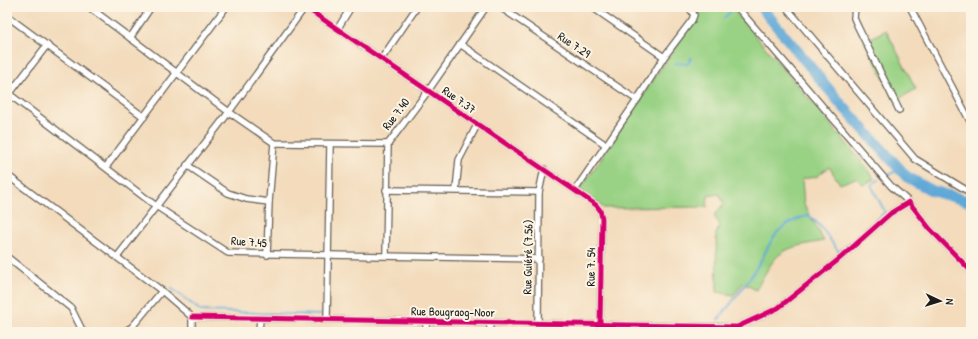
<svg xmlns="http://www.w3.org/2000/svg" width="978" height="339" viewBox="0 0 978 339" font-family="'Patrick Hand',sans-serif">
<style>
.green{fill:#99d284;stroke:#5a7750}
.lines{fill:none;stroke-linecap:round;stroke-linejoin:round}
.stream{stroke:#5fa8d7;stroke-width:2}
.river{stroke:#5fa8d7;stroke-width:11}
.street-casing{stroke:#675f54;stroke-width:8}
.street{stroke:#fff;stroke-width:5.5}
.cycleway-casing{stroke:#fcf5e5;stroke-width:8}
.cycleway{stroke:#d6006c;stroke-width:5}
.labels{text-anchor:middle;stroke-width:4;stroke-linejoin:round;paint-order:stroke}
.street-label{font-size:12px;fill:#1c1c1c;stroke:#fcf5e5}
</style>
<rect width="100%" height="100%" fill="#fcf5e5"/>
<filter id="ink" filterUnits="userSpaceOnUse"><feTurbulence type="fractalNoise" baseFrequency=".025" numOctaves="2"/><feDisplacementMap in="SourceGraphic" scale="8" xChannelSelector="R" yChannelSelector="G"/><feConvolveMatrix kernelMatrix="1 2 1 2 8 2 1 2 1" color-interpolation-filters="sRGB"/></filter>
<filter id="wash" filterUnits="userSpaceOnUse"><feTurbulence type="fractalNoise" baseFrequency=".012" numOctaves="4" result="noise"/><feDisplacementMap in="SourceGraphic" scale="16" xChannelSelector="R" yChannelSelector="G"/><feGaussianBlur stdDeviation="0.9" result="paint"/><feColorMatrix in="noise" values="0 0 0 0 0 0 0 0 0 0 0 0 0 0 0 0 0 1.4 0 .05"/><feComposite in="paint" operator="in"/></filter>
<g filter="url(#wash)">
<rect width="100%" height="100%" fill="#f3dbbc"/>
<g class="green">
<path d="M693 7H731L869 170 874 179 864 185 856 178 840 184 829 167 816 177 802 179 804 205 824 241C779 249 778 249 756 290L743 283 734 295 717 292 716 234 720 225 714 216 724 203 719 194 708 196 707 207 604 208 580 190 698 13Z"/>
<polygon points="886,30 916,89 895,101 865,41"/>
</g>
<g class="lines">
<g class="stream">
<polyline points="724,18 734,8"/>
<polyline points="675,63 688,64 691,58"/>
<polyline points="887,175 900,170"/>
<polyline points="861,234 885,212 871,185 878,180"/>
<polyline points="171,288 201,311 321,315"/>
<path d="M718 320C730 304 745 287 755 270 776 238 768 229 809 215L821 227 839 252 853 241"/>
</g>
<polyline class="river" points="761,7 840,103 907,177 933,191 971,202"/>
</g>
</g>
<g filter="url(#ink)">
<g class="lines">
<defs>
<g id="street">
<polyline points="89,7 229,112 274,143 388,144"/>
<polyline points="305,7 596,205 600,210 602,218 600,325"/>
<polyline points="500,7 637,100"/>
<polyline points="592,7 664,57"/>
<polyline points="737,7 891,186 909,202"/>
<polyline points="786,7 915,159 971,193"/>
<polyline points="855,7 854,18 857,25 899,110"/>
<polyline points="910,7 971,123"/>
<polyline points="7,16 144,117"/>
<polyline points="338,28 351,7"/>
<polyline points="130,38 151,7"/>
<polyline points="460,44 606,145"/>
<polyline points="382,58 417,7"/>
<polyline points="9,94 156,206 228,253 539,259"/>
<polyline points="7,97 47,45"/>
<polyline points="187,165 228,193 246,199 269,202"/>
<polyline points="106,167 226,7"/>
<polyline points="7,175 162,291 192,317"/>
<polyline points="386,190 539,192"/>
<polyline points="456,190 459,160 477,125"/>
<polyline points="575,190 637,100 664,57 692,20 694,15 689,7"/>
<polyline points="267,255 269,202 274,143"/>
<polyline points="386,255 388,144 428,91 486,7"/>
<polyline points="7,257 71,308 83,332"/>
<polyline points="117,257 229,112 305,7"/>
<polyline points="192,317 737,327 778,308 838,260 891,213 909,202 930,229 971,271"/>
<polyline points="327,319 330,144"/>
<polyline points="538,323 539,192 544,169"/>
<polyline points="124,332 132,327 162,291"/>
<polyline points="192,332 192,317"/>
<polyline points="259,332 260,318"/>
<polyline points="426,332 426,321"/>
<polyline points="490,332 490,323"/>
</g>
</defs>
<use href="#street" class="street-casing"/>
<use href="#street" class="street"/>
<defs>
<g id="cycleway">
<polyline points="305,7 596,205 600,210 602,218 600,325"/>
<polyline points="192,317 737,327 778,308 838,260 891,213 909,202 930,229 971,271"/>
</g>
</defs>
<use href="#cycleway" class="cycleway-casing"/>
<use href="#cycleway" class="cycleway"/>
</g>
</g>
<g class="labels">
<g class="street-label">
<text transform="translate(574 45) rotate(34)" y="4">Rue 7.29</text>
<text transform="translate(459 100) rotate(35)" y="4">Rue 7.37</text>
<text transform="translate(396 114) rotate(-53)" y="4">Rue 7.40</text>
<text transform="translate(249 242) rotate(4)" y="4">Rue 7.45</text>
<text transform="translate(528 257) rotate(-89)" y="4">Rue Guiéré (7.56)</text>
<text transform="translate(591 267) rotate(-89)" y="4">Rue 7. 54</text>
<text transform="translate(453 312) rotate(1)" y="4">Rue Bougraog-Noor</text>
</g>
</g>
<rect width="978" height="339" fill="none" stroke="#fcf5e5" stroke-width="24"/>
<g transform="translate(940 301) rotate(94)" stroke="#fcf5e5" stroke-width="3" paint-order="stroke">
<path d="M0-3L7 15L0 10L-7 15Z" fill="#1c1c1c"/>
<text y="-6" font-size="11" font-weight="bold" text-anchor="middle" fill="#1c1c1c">N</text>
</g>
</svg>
